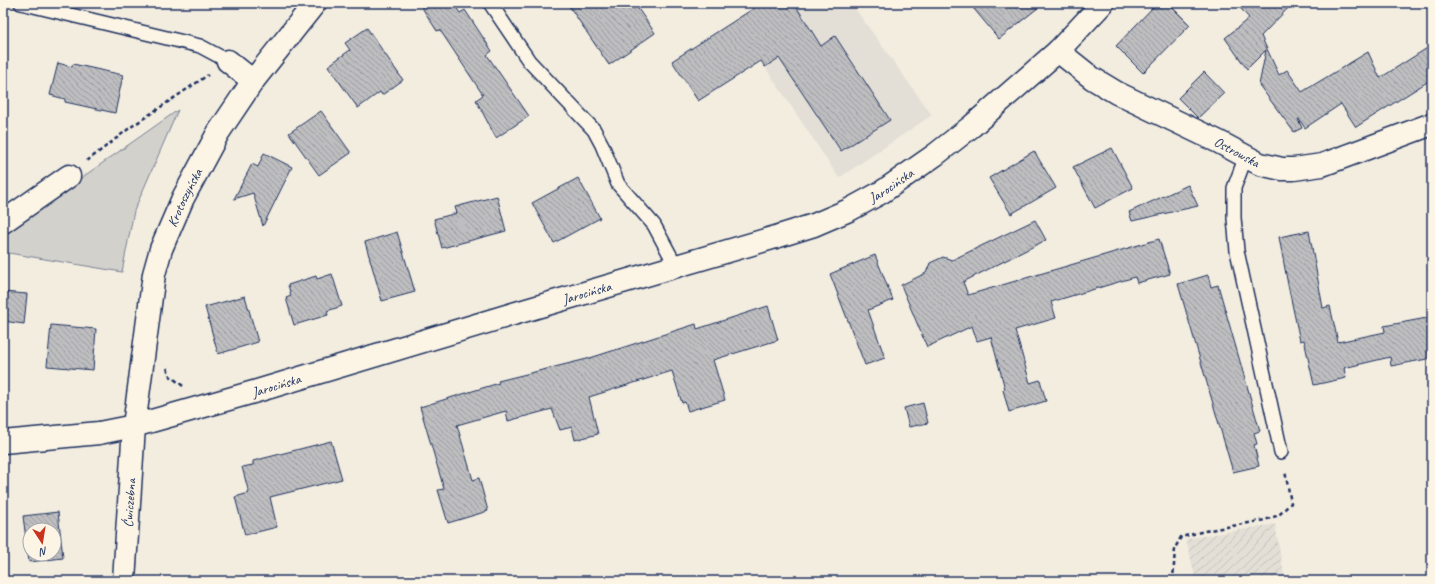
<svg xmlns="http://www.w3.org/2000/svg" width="1435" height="584" viewBox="0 0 1435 584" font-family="Caveat,sans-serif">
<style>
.built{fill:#e3dfd6}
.industrial{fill:url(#industrial-furrows)}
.grass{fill:#d3d1cc;stroke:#778095}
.building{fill:url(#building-back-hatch);stroke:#1b2f5e;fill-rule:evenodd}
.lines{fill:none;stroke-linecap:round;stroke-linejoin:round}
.lane-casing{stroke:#1b2f5e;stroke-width:16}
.street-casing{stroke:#1b2f5e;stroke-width:25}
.path{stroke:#1b2f5e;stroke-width:2.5;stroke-dasharray:4 3;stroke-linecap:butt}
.lane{stroke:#fcf5e5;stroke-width:13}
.street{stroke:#fcf5e5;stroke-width:22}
.labels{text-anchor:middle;stroke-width:3;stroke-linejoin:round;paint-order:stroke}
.street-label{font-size:14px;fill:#1b2f5e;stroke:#fcf5e5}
</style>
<defs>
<pattern id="industrial-furrows" width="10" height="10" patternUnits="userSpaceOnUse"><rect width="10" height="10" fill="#e3dfd6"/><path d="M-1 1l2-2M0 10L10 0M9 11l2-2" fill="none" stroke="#c2c0ba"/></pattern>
<pattern id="building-back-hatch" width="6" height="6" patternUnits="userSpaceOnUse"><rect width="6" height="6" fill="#bebec0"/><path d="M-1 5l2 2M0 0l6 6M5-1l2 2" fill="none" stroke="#9a9b9f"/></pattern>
</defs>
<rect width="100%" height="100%" fill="#f3ede0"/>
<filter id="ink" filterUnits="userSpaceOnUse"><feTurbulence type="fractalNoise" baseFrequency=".025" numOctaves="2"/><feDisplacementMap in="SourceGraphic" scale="8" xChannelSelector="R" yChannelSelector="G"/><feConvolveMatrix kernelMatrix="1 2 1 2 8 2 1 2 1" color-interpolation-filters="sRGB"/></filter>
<g filter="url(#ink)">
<polygon class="built" points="762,3 851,3 932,115 839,178 761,61 735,20"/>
<polygon class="industrial" points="1275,524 1285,581 1196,581 1186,539"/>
<polygon class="grass" points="178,110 134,211 122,272 3,252 3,233"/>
<g class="building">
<polygon points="419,3 453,3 460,13 465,10 492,51 487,55 529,116 496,138 476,100 483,95 440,30 437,31"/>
<polygon points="567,3 634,3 655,33 609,65"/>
<polygon points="762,3 794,3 821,46 835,36 890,120 841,151 779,58 765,67 761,61 698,101 672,61"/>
<polygon points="969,3 1044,3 999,39"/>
<polygon points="1157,3 1168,3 1190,25 1143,73 1116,46"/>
<polygon points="1236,3 1293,3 1261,36 1279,75 1287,70 1302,92 1368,52 1380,78 1432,45 1432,79 1356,127 1341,104 1305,128 1299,119 1298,119 1302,128 1294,132 1259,85 1266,50 1247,69 1225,38 1249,18"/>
<polygon points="367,28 403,80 382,95 380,92 358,108 328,66 350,50 345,43"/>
<polygon points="58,63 72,67 73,64 123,75 115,113 65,102 65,99 50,95"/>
<polygon points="1204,72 1224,93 1198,118 1178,98"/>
<polygon points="321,111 351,153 319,175 289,133"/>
<polygon points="1112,148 1133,188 1095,208 1073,167"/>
<polygon points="1034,151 1056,188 1011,214 989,178"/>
<polygon points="264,153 292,167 263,226 253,193 234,199 252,164 258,167"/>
<polygon points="578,178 600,218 554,243 532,203"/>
<polygon points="1188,185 1198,206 1132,221 1129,212"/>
<polygon points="497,196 506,231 442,248 434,219 457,213 455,207"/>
<polygon points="1035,220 1046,240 963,282 968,295 1159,239 1170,274 1137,283 1135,277 1051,302 1056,318 1015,330 1030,383 1040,380 1046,401 1009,412 1003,390 1005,389 991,337 977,341 972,326 927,347 901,285 926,273 930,263 943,257 952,260"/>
<polygon points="1309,231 1323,308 1330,306 1338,342 1385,332 1384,326 1432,317 1432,358 1391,366 1390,357 1344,368 1346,378 1314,385 1304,340 1300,341 1288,285 1279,237"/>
<polygon points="397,232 415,292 382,301 365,242"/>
<polygon points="875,255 893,300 868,310 885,358 865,365 830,274"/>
<polygon points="332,274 342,306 327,311 328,315 294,325 286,298 291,296 288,285 316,276 317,279"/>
<polygon points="1208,275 1211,287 1218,285 1260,431 1254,433 1257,444 1254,445 1259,466 1233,472 1178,284"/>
<polygon points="3,292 27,294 24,324 3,321"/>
<polygon points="245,296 258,342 218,354 205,307"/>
<polygon points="768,306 778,340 713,360 725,400 688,411 685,402 682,403 672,371 589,397 598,434 575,440 572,427 560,430 552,409 508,421 506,411 457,425 473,480 479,478 488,511 448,523 438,490 444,489 420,407 499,383 498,381 587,359 696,324 697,329"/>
<polygon points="51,325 96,329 93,370 47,366"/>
<polygon points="923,403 928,423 909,427 904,408"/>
<polygon points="331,441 342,479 270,497 277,527 245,535 235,497 249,493 242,467 253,465 253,461"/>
<path d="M58 512 63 558 29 562 23 516ZM30 530H54V554H30Z"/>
</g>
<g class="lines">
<defs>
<g id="lane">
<polyline points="21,3 200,46 228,61"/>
<polyline points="490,3 529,61 594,130 602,145 618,184 654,225 676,266"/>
<polyline points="1246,156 1234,188 1234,218 1237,251 1281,452"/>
</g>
<g id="street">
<path id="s1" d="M1058 51 1092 78 1117 93 1219 142 1260 164 1282 169H1294L1322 165 1432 124"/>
<polyline points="228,61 253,81"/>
<polyline points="3,222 69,176"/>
<path id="s2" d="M3 442 99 433 134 426 257 391 513 314 779 236 814 225 849 210 882 192 935 155 972 126 1058 51 1103 3"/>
<path id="s3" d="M124 581 134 426 154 274 161 249 183 198 218 133 253 81 315 3"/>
</g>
</defs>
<use href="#lane" class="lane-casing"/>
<use href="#street" class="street-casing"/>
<g class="path">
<polyline points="87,161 131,127 208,75"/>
<polyline points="167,368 170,376 183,386"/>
<polyline points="1173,581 1175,548 1181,537 1205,531 1265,520 1279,515 1291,503 1285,471"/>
</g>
<use href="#lane" class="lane"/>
<use href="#street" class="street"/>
</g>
</g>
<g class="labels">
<g class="street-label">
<text dy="5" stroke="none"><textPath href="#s1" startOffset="206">Ostrowska</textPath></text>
<text dy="5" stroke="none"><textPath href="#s2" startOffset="928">Jarocińska</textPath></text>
<text dy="5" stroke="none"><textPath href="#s3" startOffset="391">Krotoszyńska</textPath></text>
<text dy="5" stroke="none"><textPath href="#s2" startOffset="604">Jarocińska</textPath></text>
<text dy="5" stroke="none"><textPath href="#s2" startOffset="280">Jarocińska</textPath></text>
<text dy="5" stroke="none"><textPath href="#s3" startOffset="78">Ćwiczebna</textPath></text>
</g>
</g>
<rect width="1435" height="584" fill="none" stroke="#fcf5e5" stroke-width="16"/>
<rect x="8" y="8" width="1419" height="568" fill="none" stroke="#1b2f5e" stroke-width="1.5" filter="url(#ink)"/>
<g transform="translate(42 542) rotate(168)"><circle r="19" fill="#fcf5e5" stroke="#a2a6af"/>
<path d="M0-3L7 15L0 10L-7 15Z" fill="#c8321e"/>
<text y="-6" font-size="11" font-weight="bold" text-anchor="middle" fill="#1b2f5e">N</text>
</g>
</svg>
